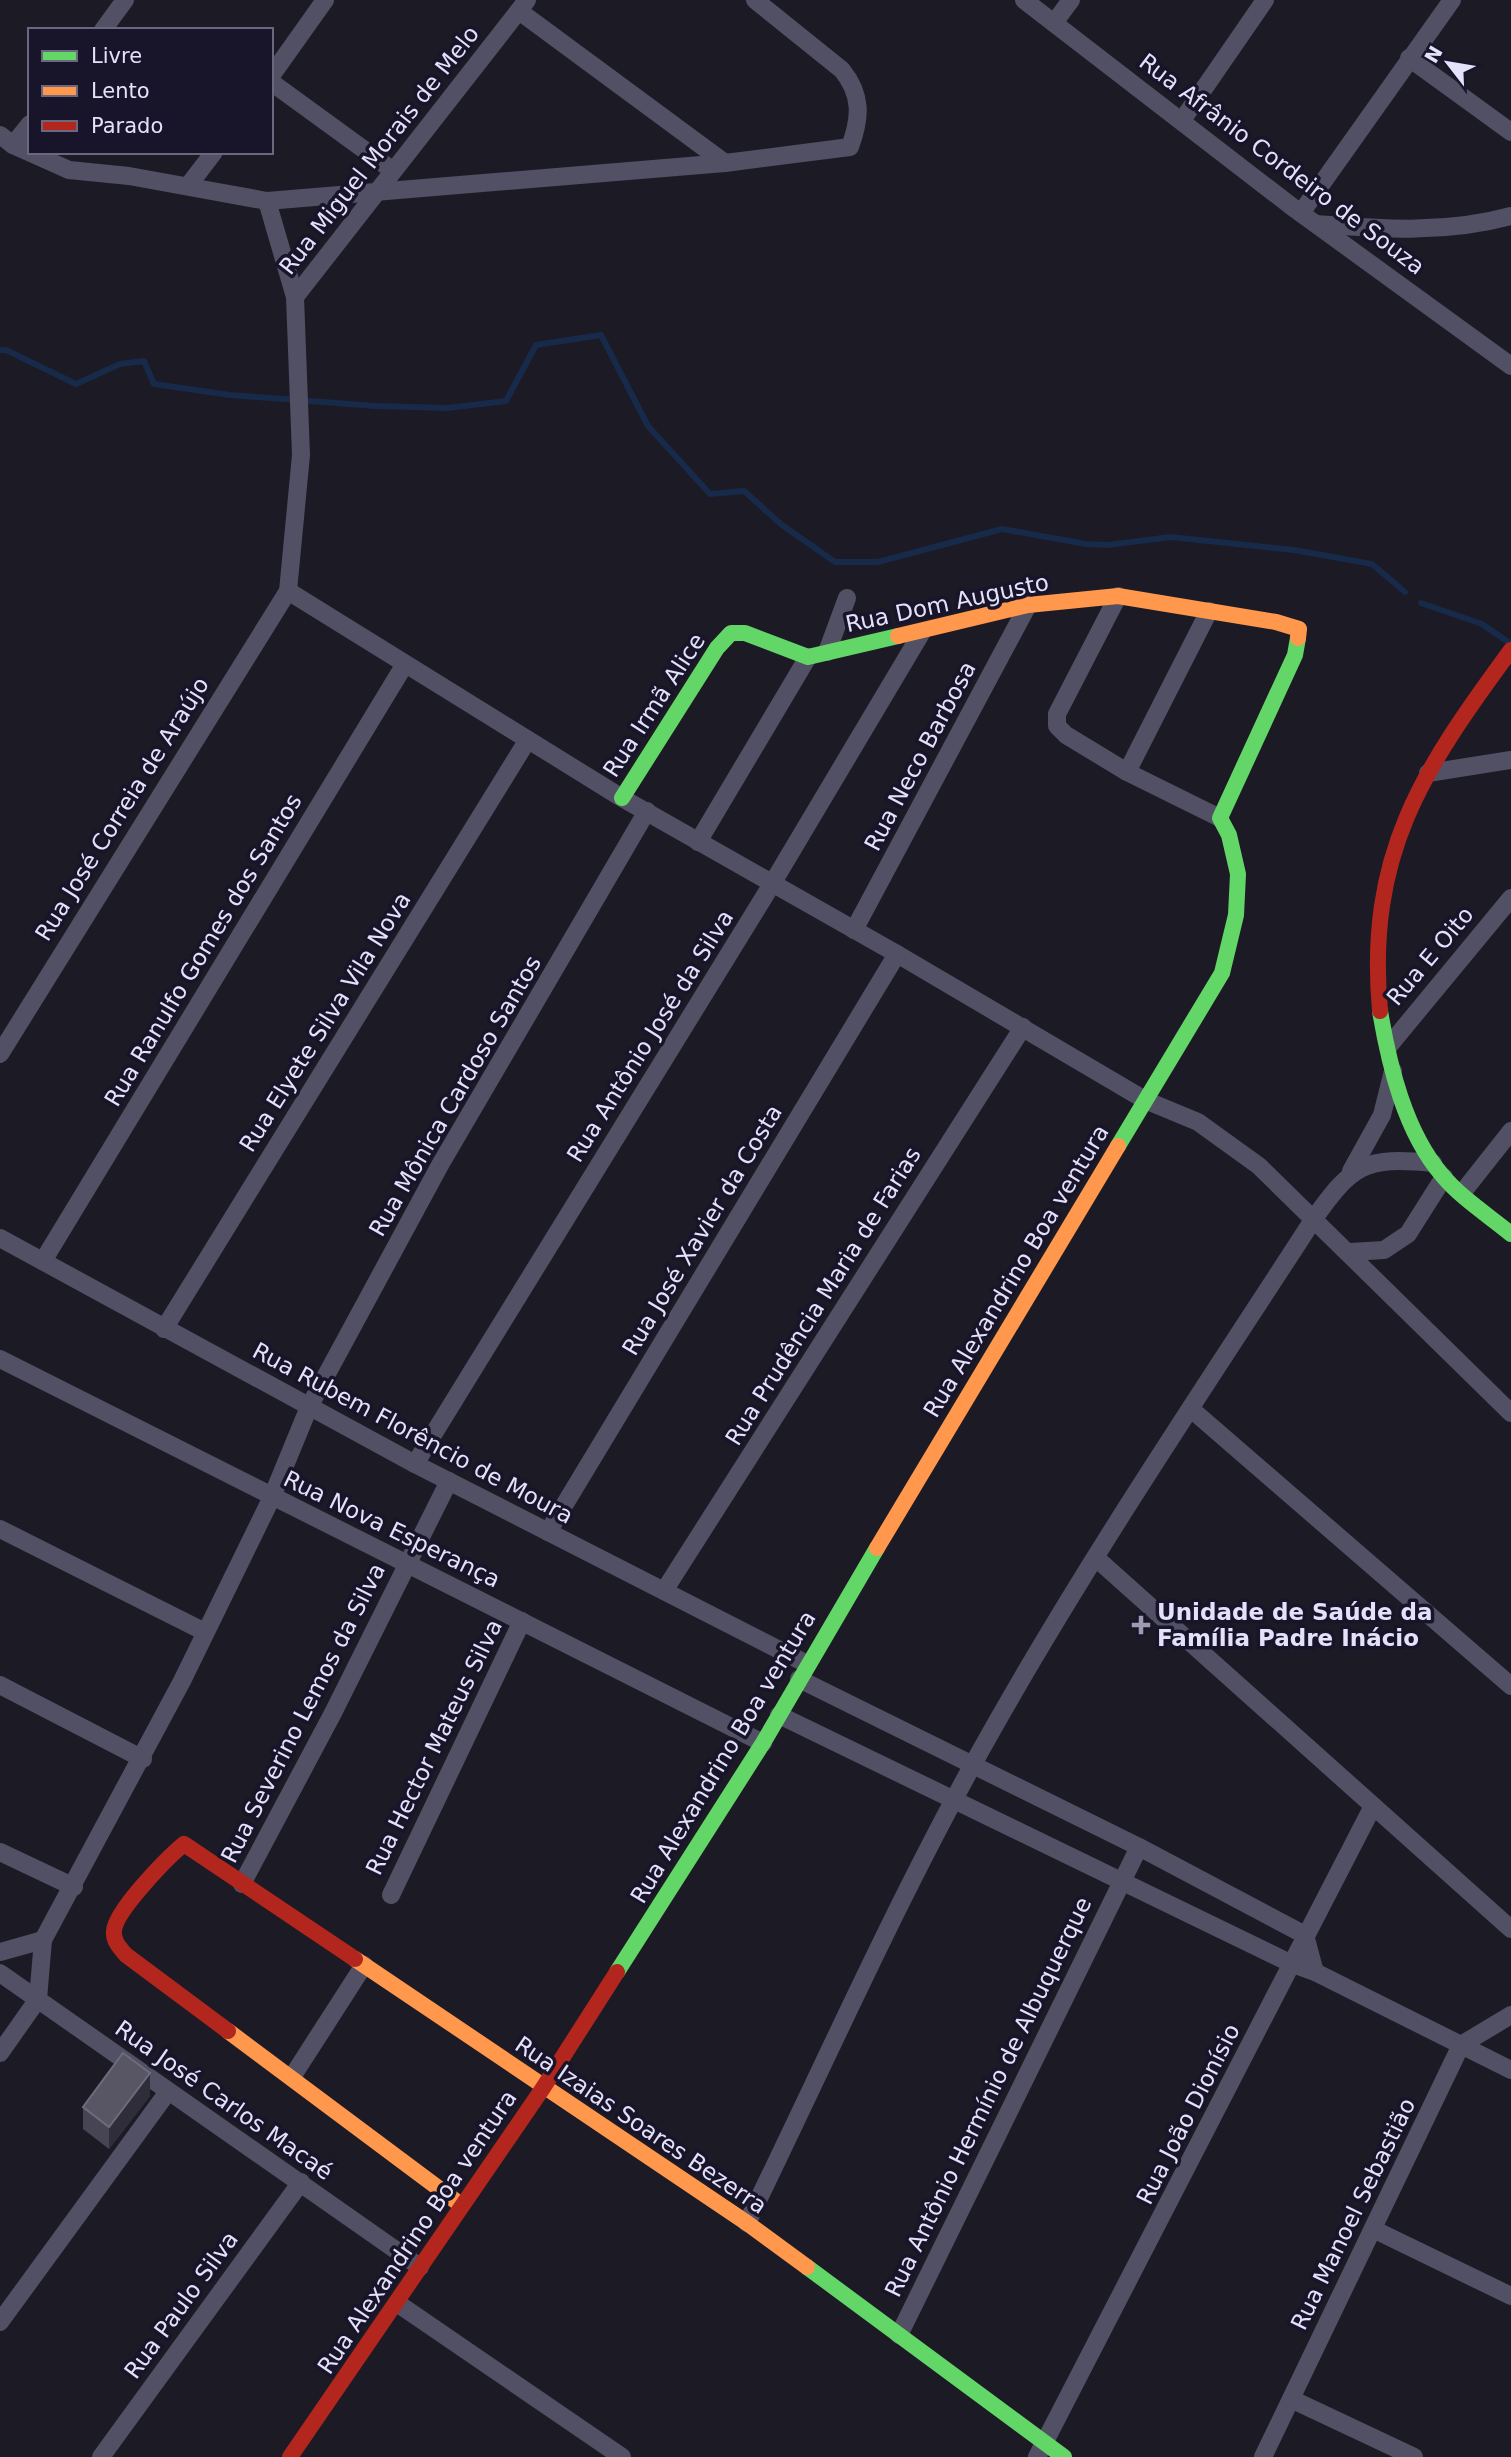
<svg xmlns="http://www.w3.org/2000/svg" width="1511" height="2457" viewBox="0 0 1511 2457" font-family="'DejaVu Sans',sans-serif">
<style>
.lines{fill:none;stroke-linecap:round;stroke-linejoin:round}
.stream{stroke:#172a49;stroke-width:6}
.street{stroke:#515064;stroke-width:18}
.fast{stroke:#63d668;stroke-width:16}
.slow{stroke:#ff974d;stroke-width:16}
.jam{stroke:#b3261e;stroke-width:16}
.wall{fill:#474553}
.shaded-wall{fill:#2f2d39}
.building{fill:#585665;stroke:#6e6b7c;stroke-width:2}
.poi-dot{fill:#9e9bb0;stroke:#18152a;stroke-width:2.5}
.labels{text-anchor:middle;stroke-width:7;stroke-linejoin:round;paint-order:stroke}
.street-label{font-size:23px;fill:#e4e1fb;stroke:#18152a}
.poi-label{font-size:23px;font-weight:bold;fill:#e4e1fb;stroke:#18152a;text-anchor:start}
</style>
<rect width="100%" height="100%" fill="#1c1a25"/>
<g class="lines">
<g class="stream">
<polyline points="0,350 6,350 76,384 120,364 144,361 154,384 230,395 375,406 447,408 506,401 536,345 601,335 648,426 710,494 744,491 782,525 835,562 878,562 1002,529 1086,544 1107,545 1171,537 1294,550 1372,564 1405,592"/>
<polyline points="1421,603 1482,624 1511,644"/>
</g>
<g class="street">
<polyline points="1024,0 1295,209 1511,366"/>
<polyline points="519,11 725,163"/>
<polyline points="1054,23 1071,0"/>
<polyline points="103,30 125,0"/>
<polyline points="1409,58 1511,132"/>
<polyline points="271,76 325,0"/>
<polyline points="271,82 392,170"/>
<polyline points="1183,119 1265,0"/>
<path d="M0 135 13 145 69 170 129 176 267 201 725 163 850 147C861 117 862 95 842 70L755 0"/>
<polyline points="13,145 30,124"/>
<polyline points="188,186 214,152"/>
<polyline points="1301,213 1452,0"/>
<path d="M1316 224C1383 229 1446 234 1511 216"/>
<polyline points="295,297 527,0"/>
<polyline points="288,591 622,798 897,954 1145,1100 1198,1122 1259,1166 1511,1413"/>
<polyline points="1118,596 1057,714 1057,726 1066,735 1127,772 1220,818"/>
<polyline points="827,652 847,598"/>
<polyline points="1127,772 1209,611"/>
<polyline points="1428,773 1511,760"/>
<polyline points="698,842 808,657"/>
<polyline points="854,930 1028,605"/>
<polyline points="1388,1047 1511,898"/>
<polyline points="0,1054 288,591 301,455 295,297 267,201"/>
<polyline points="1351,1171 1382,1115 1393,1071"/>
<polyline points="1462,1193 1511,1131"/>
<polyline points="0,1238 415,1464 807,1664"/>
<polyline points="1350,1252 1384,1250 1408,1234 1444,1177"/>
<polyline points="43,1261 405,664"/>
<polyline points="164,1329 527,741"/>
<polyline points="0,1359 763,1743"/>
<polyline points="1191,1409 1511,1686"/>
<polyline points="415,1464 772,884 922,632"/>
<polyline points="0,1529 205,1632"/>
<polyline points="548,1532 897,954"/>
<polyline points="1096,1558 1511,1929"/>
<polyline points="664,1591 1023,1027"/>
<polyline points="799,1679 1139,1847 1305,1935 1315,1972"/>
<polyline points="0,1685 143,1759"/>
<polyline points="779,1715 1290,1963 1315,1972 1511,2070"/>
<polyline points="0,1852 74,1887"/>
<polyline points="242,1884 333,1713 449,1481"/>
<polyline points="391,1895 522,1621"/>
<polyline points="0,1952 43,1940"/>
<polyline points="0,1973 420,2267"/>
<polyline points="0,2053 38,1999 43,1940 182,1681 272,1497 309,1407 440,1165 647,811"/>
<polyline points="292,2077 364,1965"/>
<path d="M747 2223C828 2057 903 1886 995 1725 1093 1552 1205 1387 1313 1220 1352 1165 1364 1156 1433 1163"/>
<polyline points="1375,2230 1511,2296"/>
<polyline points="397,2303 622,2457"/>
<polyline points="0,2322 167,2093"/>
<polyline points="899,2335 1139,1847"/>
<polyline points="1291,2399 1414,2457"/>
<polyline points="101,2457 301,2182"/>
<polyline points="1037,2457 1373,1806"/>
<polyline points="1263,2457 1461,2045 1511,2015"/>
</g>
<g class="fast">
<polyline points="622,798 717,648 731,633 745,633 808,657 898,636"/>
<path d="M1380 1011C1389 1065 1405 1132 1442 1175 1461 1198 1488 1215 1511 1234"/>
<polyline points="1118,1146 1222,973 1236,915 1238,874 1229,835 1220,818 1295,655 1298,638"/>
<polyline points="617,1972 763,1743 877,1548"/>
<polyline points="807,2267 1064,2457"/>
</g>
<g class="slow">
<polyline points="898,636 1028,605 1118,596 1276,622 1299,629 1298,638"/>
<polyline points="877,1548 1118,1146"/>
<polyline points="355,1959 747,2223 807,2267"/>
<polyline points="228,2031 461,2205"/>
</g>
<g class="jam">
<path d="M1380 1011C1366 854 1422 771 1511 650"/>
<path d="M228 2031 126 1955C120 1948 113 1941 114 1931 115 1911 168 1857 184 1844L355 1959"/>
<polyline points="290,2457 543,2088 617,1972"/>
</g>
</g>
<polygon class="wall" points="150,2096 109,2149 83,2129 83,2107"/>
<polygon class="shaded-wall" points="150,2073 150,2096 109,2149 109,2127"/>
<polygon class="building" points="123,2053 150,2073 109,2127 83,2107"/>
<path class="poi-dot" d="M1137.5 1614.5h7v7h7v7h-7v7h-7v-7h-7v-7h7z"/>
<g class="labels">
<g class="street-label">
<text transform="translate(379 150) rotate(-52)" y="8">Rua Miguel Morais de Melo</text>
<text transform="translate(1282 164) rotate(37)" y="8">Rua Afrânio Cordeiro de Souza</text>
<text transform="translate(947 603) rotate(-12)" y="8">Rua Dom Augusto</text>
<text transform="translate(654 705) rotate(-57)" y="8">Rua Irmã Alice</text>
<text transform="translate(920 756) rotate(-62)" y="8">Rua Neco Barbosa</text>
<text transform="translate(122 809) rotate(-58)" y="8">Rua José Correia de Araújo</text>
<text transform="translate(203 950) rotate(-59)" y="8">Rua Ranulfo Gomes dos Santos</text>
<text transform="translate(1430 956) rotate(-50)" y="8">Rua E Oito</text>
<text transform="translate(325 1022) rotate(-58)" y="8">Rua Elyete Silva Vila Nova</text>
<text transform="translate(650 1036) rotate(-58)" y="8">Rua Antônio José da Silva</text>
<text transform="translate(455 1096) rotate(-60)" y="8">Rua Mônica Cardoso Santos</text>
<text transform="translate(702 1230) rotate(-59)" y="8">Rua José Xavier da Costa</text>
<text transform="translate(1016 1271) rotate(-59)" y="8">Rua Alexandrino Boa ventura</text>
<text transform="translate(823 1296) rotate(-58)" y="8">Rua Prudência Maria de Farias</text>
<text transform="translate(413 1433) rotate(28)" y="8">Rua Rubem Florêncio de Moura</text>
<text transform="translate(392 1529) rotate(26)" y="8">Rua Nova Esperança</text>
<text transform="translate(303 1713) rotate(-63)" y="8">Rua Severino Lemos da Silva</text>
<text transform="translate(434 1747) rotate(-64)" y="8">Rua Hector Mateus Silva</text>
<text transform="translate(723 1757) rotate(-59)" y="8">Rua Alexandrino Boa ventura</text>
<text transform="translate(988 2097) rotate(-64)" y="8">Rua Antônio Hermínio de Albuquerque</text>
<text transform="translate(224 2100) rotate(35)" y="8">Rua José Carlos Macaé</text>
<text transform="translate(1188 2114) rotate(-63)" y="8">Rua João Dionísio</text>
<text transform="translate(641 2125) rotate(34)" y="8">Rua Izaias Soares Bezerra</text>
<text transform="translate(1353 2214) rotate(-64)" y="8">Rua Manoel Sebastião</text>
<text transform="translate(417 2232) rotate(-56)" y="8">Rua Alexandrino Boa ventura</text>
<text transform="translate(181 2305) rotate(-54)" y="8">Rua Paulo Silva</text>
</g>
<g class="poi-label">
<text x="1157" y="1620">Unidade de Saúde da<tspan x="1157" dy="26">Família Padre Inácio</tspan></text>
</g>
</g>
<rect x="28" y="28" width="245" height="126" fill="#18152a" stroke="#6a677e" stroke-width="2"/>
<rect x="42" y="51" width="35" height="10" fill="#63d668" stroke="#6a677e" stroke-width="2"/>
<text x="91" y="63" font-size="21" fill="#e4e1fb">Livre</text>
<rect x="42" y="86" width="35" height="10" fill="#ff974d" stroke="#6a677e" stroke-width="2"/>
<text x="91" y="98" font-size="21" fill="#e4e1fb">Lento</text>
<rect x="42" y="121" width="35" height="10" fill="#b3261e" stroke="#6a677e" stroke-width="2"/>
<text x="91" y="133" font-size="21" fill="#e4e1fb">Parado</text>
<g transform="translate(1448 63) rotate(301)" stroke="#18152a" stroke-width="5" paint-order="stroke">
<path d="M0-5L12 26L0 18L-12 26Z" fill="#e4e1fb"/>
<text y="-10" font-size="19" font-weight="bold" text-anchor="middle" fill="#e4e1fb">N</text>
</g>
</svg>
